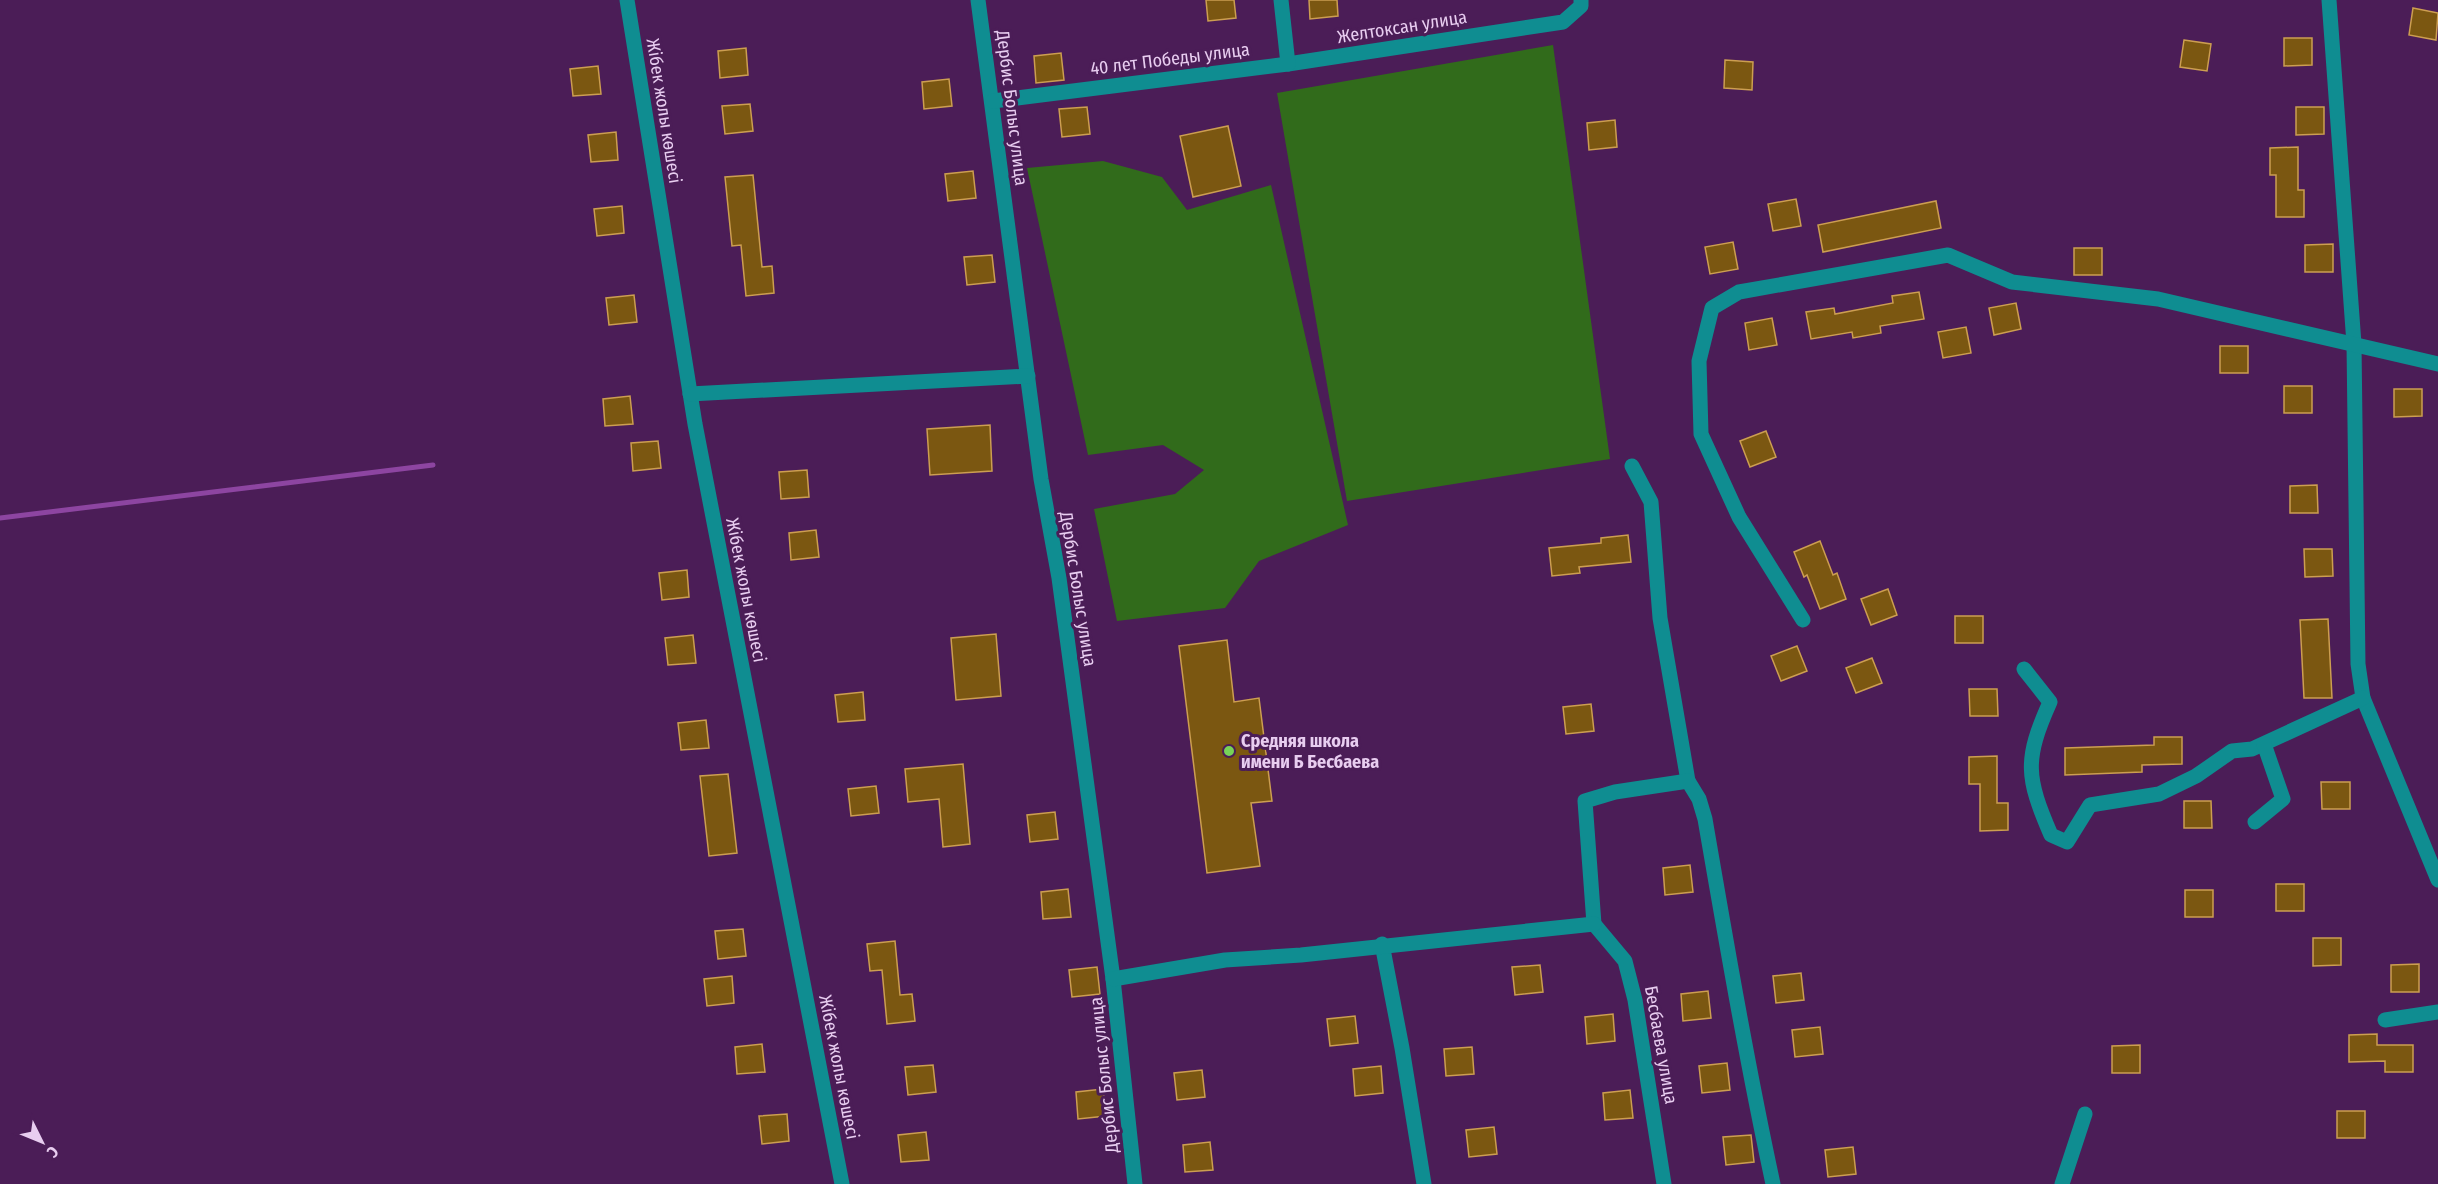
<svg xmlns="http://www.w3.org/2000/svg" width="2438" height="1184" viewBox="0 0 2438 1184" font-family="'Fira Sans Condensed',sans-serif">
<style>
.green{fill:#316b1b}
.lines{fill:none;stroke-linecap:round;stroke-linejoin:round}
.stream{stroke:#8d45a1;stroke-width:5}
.building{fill:#7b5711;stroke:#cc9e51;stroke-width:1.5}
.minor{stroke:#0f8d91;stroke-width:15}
.poi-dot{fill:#77d259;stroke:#4b1d57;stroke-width:2}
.labels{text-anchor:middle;stroke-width:6;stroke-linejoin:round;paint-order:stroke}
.street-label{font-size:18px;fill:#e8cdf0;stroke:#4b1d57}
.poi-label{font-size:18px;font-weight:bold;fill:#e8cdf0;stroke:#4b1d57;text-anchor:start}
</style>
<rect width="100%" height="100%" fill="#4b1d57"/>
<g class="green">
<polygon points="1553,45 1610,459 1347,501 1277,93"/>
<polygon points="1103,161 1162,177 1187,210 1271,185 1348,525 1259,561 1225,608 1117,621 1094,509 1175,494 1204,470 1163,445 1088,455 1027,168"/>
</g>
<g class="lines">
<polyline class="stream" points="0,518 433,465"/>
</g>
<g class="building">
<polygon points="1206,0 1234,0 1236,18 1208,21"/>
<polygon points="1309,0 1337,0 1338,16 1310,19"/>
<polygon points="2413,8 2438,13 2436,40 2409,35"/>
<polygon points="2284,38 2312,38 2312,65 2284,66"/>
<polygon points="2184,40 2211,44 2207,71 2180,67"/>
<polygon points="746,48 748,75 720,78 718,51"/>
<polygon points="1061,53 1064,80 1036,83 1034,56"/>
<polygon points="1725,60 1753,62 1752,90 1724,88"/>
<polygon points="598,66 601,94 573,96 570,69"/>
<polygon points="949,79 952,106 924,109 922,82"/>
<polygon points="750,104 753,131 725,134 722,106"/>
<polygon points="1087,107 1090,134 1062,137 1059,109"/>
<polygon points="2296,107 2324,107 2324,134 2296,135"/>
<polygon points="1615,120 1617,147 1589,150 1587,123"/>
<polygon points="1228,126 1241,186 1193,197 1180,136"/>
<polygon points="616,132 618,160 591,162 588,135"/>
<polygon points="2298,147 2298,190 2304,190 2304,217 2276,217 2276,175 2270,175 2270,148"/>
<polygon points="973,171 976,198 948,201 945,174"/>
<polygon points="753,175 762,267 772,266 774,293 746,296 741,245 732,246 725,177"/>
<polygon points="1796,199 1801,226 1773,231 1768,204"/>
<polygon points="1936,201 1941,228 1823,252 1818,225"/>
<polygon points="622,206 624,233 597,236 594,209"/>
<polygon points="1733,242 1738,269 1710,274 1705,247"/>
<polygon points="2333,244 2333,272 2305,272 2305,245"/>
<rect x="2074" y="248" width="28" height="27"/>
<polygon points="992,255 995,282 967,285 964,257"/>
<polygon points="1919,292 1924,319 1880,326 1881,333 1853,338 1852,332 1811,339 1806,312 1834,308 1835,314 1893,303 1892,296"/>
<polygon points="634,295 637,322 609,325 606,298"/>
<polygon points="2016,303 2021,329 1994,335 1989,308"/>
<polygon points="1772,318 1777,345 1749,350 1745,323"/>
<polygon points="1966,327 1971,353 1943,358 1938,332"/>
<rect x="2220" y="346" width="28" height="27"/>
<rect x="2284" y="386" width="28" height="27"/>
<polygon points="2394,389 2422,389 2422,416 2394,417"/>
<polygon points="630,396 633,424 605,426 603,399"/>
<polygon points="990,425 992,471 930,475 927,429"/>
<polygon points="1766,431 1776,457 1750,467 1740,441"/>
<polygon points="658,441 661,468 633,471 631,443"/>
<polygon points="807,470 809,497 781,499 779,472"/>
<polygon points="2317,485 2318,513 2290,513 2290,486"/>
<polygon points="816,530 819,557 791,560 789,533"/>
<polygon points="1628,535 1631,562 1579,567 1580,573 1552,576 1549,548 1601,543 1601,538"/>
<polygon points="1820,541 1833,575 1837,573 1846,599 1820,609 1807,575 1804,577 1794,552"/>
<polygon points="2304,549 2332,549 2333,576 2305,577"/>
<polygon points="687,570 689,597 662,600 659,573"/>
<polygon points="1888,589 1897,615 1871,625 1861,599"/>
<rect x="1955" y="616" width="28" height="27"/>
<polygon points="2328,619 2332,698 2304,698 2300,620"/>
<polygon points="996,634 1001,696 956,700 951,638"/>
<polygon points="693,635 696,663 668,665 665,638"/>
<polygon points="1227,640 1234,702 1259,698 1272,801 1251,803 1260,866 1207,873 1179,646"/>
<polygon points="1797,646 1807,671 1781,681 1771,656"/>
<polygon points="1872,658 1882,683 1856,693 1846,668"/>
<polygon points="1969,689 1997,689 1998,716 1970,716"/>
<polygon points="863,692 865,720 838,722 835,695"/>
<polygon points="1591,704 1594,731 1566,734 1563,707"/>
<polygon points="706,720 709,748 681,750 678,723"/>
<polygon points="2154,737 2182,737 2182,764 2142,765 2142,772 2065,775 2065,748 2154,745"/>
<polygon points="1997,756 1997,803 2008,803 2008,830 1980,831 1980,784 1969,784 1969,757"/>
<polygon points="963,764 970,844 943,847 939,799 908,802 905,769"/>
<polygon points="728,774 737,853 709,856 700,776"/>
<polygon points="2321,782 2350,782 2350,809 2322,809"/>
<polygon points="876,786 879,813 851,816 848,789"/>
<polygon points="2184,801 2211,801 2212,828 2184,828"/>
<polygon points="1055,812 1058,839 1030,842 1027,815"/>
<polygon points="1690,865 1693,892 1665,895 1663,868"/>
<rect x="2276" y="884" width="28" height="27"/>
<polygon points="1068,889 1071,917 1043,919 1041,892"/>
<rect x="2185" y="890" width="28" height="27"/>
<polygon points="743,929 746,956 718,959 715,931"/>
<polygon points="2313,938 2341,938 2341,965 2313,966"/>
<polygon points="895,941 900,995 912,994 915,1021 887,1024 882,970 870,971 867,944"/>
<polygon points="2419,964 2419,992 2391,992 2391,965"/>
<polygon points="1540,965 1543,992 1515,995 1512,967"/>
<polygon points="1097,967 1100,994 1072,997 1069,970"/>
<polygon points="1801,973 1804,1000 1776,1003 1773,976"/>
<polygon points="732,976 734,1003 707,1006 704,979"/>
<polygon points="1708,991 1711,1018 1683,1021 1681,994"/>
<polygon points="1613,1014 1615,1041 1587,1044 1585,1017"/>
<polygon points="1355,1016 1358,1043 1330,1046 1327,1019"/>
<polygon points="1820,1027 1823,1054 1795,1057 1792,1030"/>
<polygon points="2377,1034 2377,1045 2413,1045 2413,1072 2385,1072 2385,1061 2349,1062 2349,1035"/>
<polygon points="762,1044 765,1072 737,1074 735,1047"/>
<polygon points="2140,1045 2140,1073 2112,1073 2112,1046"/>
<polygon points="1472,1047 1474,1074 1446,1076 1444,1049"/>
<polygon points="1727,1063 1730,1090 1702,1093 1699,1066"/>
<polygon points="933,1065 936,1092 908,1095 905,1067"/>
<polygon points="1381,1066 1383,1093 1355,1096 1353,1069"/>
<polygon points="1202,1070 1205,1097 1177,1100 1174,1073"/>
<polygon points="1103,1089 1106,1116 1078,1119 1076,1092"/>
<polygon points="1630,1090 1633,1118 1605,1120 1603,1093"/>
<rect x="2337" y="1111" width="28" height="27"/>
<polygon points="787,1114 789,1141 762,1144 759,1116"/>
<polygon points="1494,1127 1497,1154 1469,1157 1466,1130"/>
<polygon points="926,1132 929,1160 901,1162 898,1135"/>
<polygon points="1751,1135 1754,1162 1726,1165 1723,1137"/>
<polygon points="1210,1142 1213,1170 1185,1172 1183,1145"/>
<polygon points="1853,1147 1856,1174 1828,1177 1825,1150"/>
</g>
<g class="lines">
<g class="minor">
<polyline points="627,0 695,424 842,1184"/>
<polyline points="978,0 1041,479 1059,578 1113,979 1135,1184"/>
<polyline points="2329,0 2354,344 2358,664 2363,698 2438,880"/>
<polyline points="1288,64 1563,22 1581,6 1581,0"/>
<polyline points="993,101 1288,64 1281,0"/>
<polyline points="690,394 1028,376"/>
<polyline points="1632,466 1651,502 1660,618 1688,781"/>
<polyline points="1803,620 1739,517 1701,434 1699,361 1712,308 1739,292 1948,255 2012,282 2158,299 2438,364"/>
<path d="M2024 669 2050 702C2024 760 2026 777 2051 835L2067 842 2090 805 2159 794 2196 776 2232 751 2252 749 2363 698"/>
<polyline points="2255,822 2283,799 2264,744"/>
<path d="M1594 924 1585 801 1615 792 1688 781 1699 799 1705 819C1726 941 1747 1063 1773 1184"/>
<polyline points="1594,924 1625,961 1635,1000 1664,1184"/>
<polyline points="1382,944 1402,1048 1424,1184"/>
<polyline points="1113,979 1225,960 1301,955 1594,924"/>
<polyline points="2385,1020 2438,1012"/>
<polyline points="2062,1184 2085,1114"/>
</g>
</g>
<circle class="poi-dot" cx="1229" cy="751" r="6"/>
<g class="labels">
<g class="street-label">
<text transform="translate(1402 27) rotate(-9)" y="6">Желтоксан улица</text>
<text transform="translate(1170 59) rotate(-7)" y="6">40 лет Победы улица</text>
<text transform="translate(1012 108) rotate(83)" y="6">Дербис Болыс улица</text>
<text transform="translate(664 111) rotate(81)" y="6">Жібек жолы көшесі</text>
<text transform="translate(1078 589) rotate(81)" y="6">Дербис Болыс улица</text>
<text transform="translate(746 590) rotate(79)" y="6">Жібек жолы көшесі</text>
<text transform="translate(1661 1045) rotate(80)" y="6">Бесбаева улица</text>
<text transform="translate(839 1067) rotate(79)" y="6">Жібек жолы көшесі</text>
<text transform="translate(1104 1075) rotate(-96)" y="6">Дербис Болыс улица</text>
</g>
<g class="poi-label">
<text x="1241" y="747">Средняя школа<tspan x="1241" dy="21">имени Б Бесбаева</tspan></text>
</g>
</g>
<g transform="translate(42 1142) rotate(133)" stroke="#4b1d57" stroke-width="4.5" paint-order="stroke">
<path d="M0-4.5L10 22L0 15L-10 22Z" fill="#e8cdf0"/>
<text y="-9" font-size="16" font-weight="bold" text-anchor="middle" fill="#e8cdf0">С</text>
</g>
</svg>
